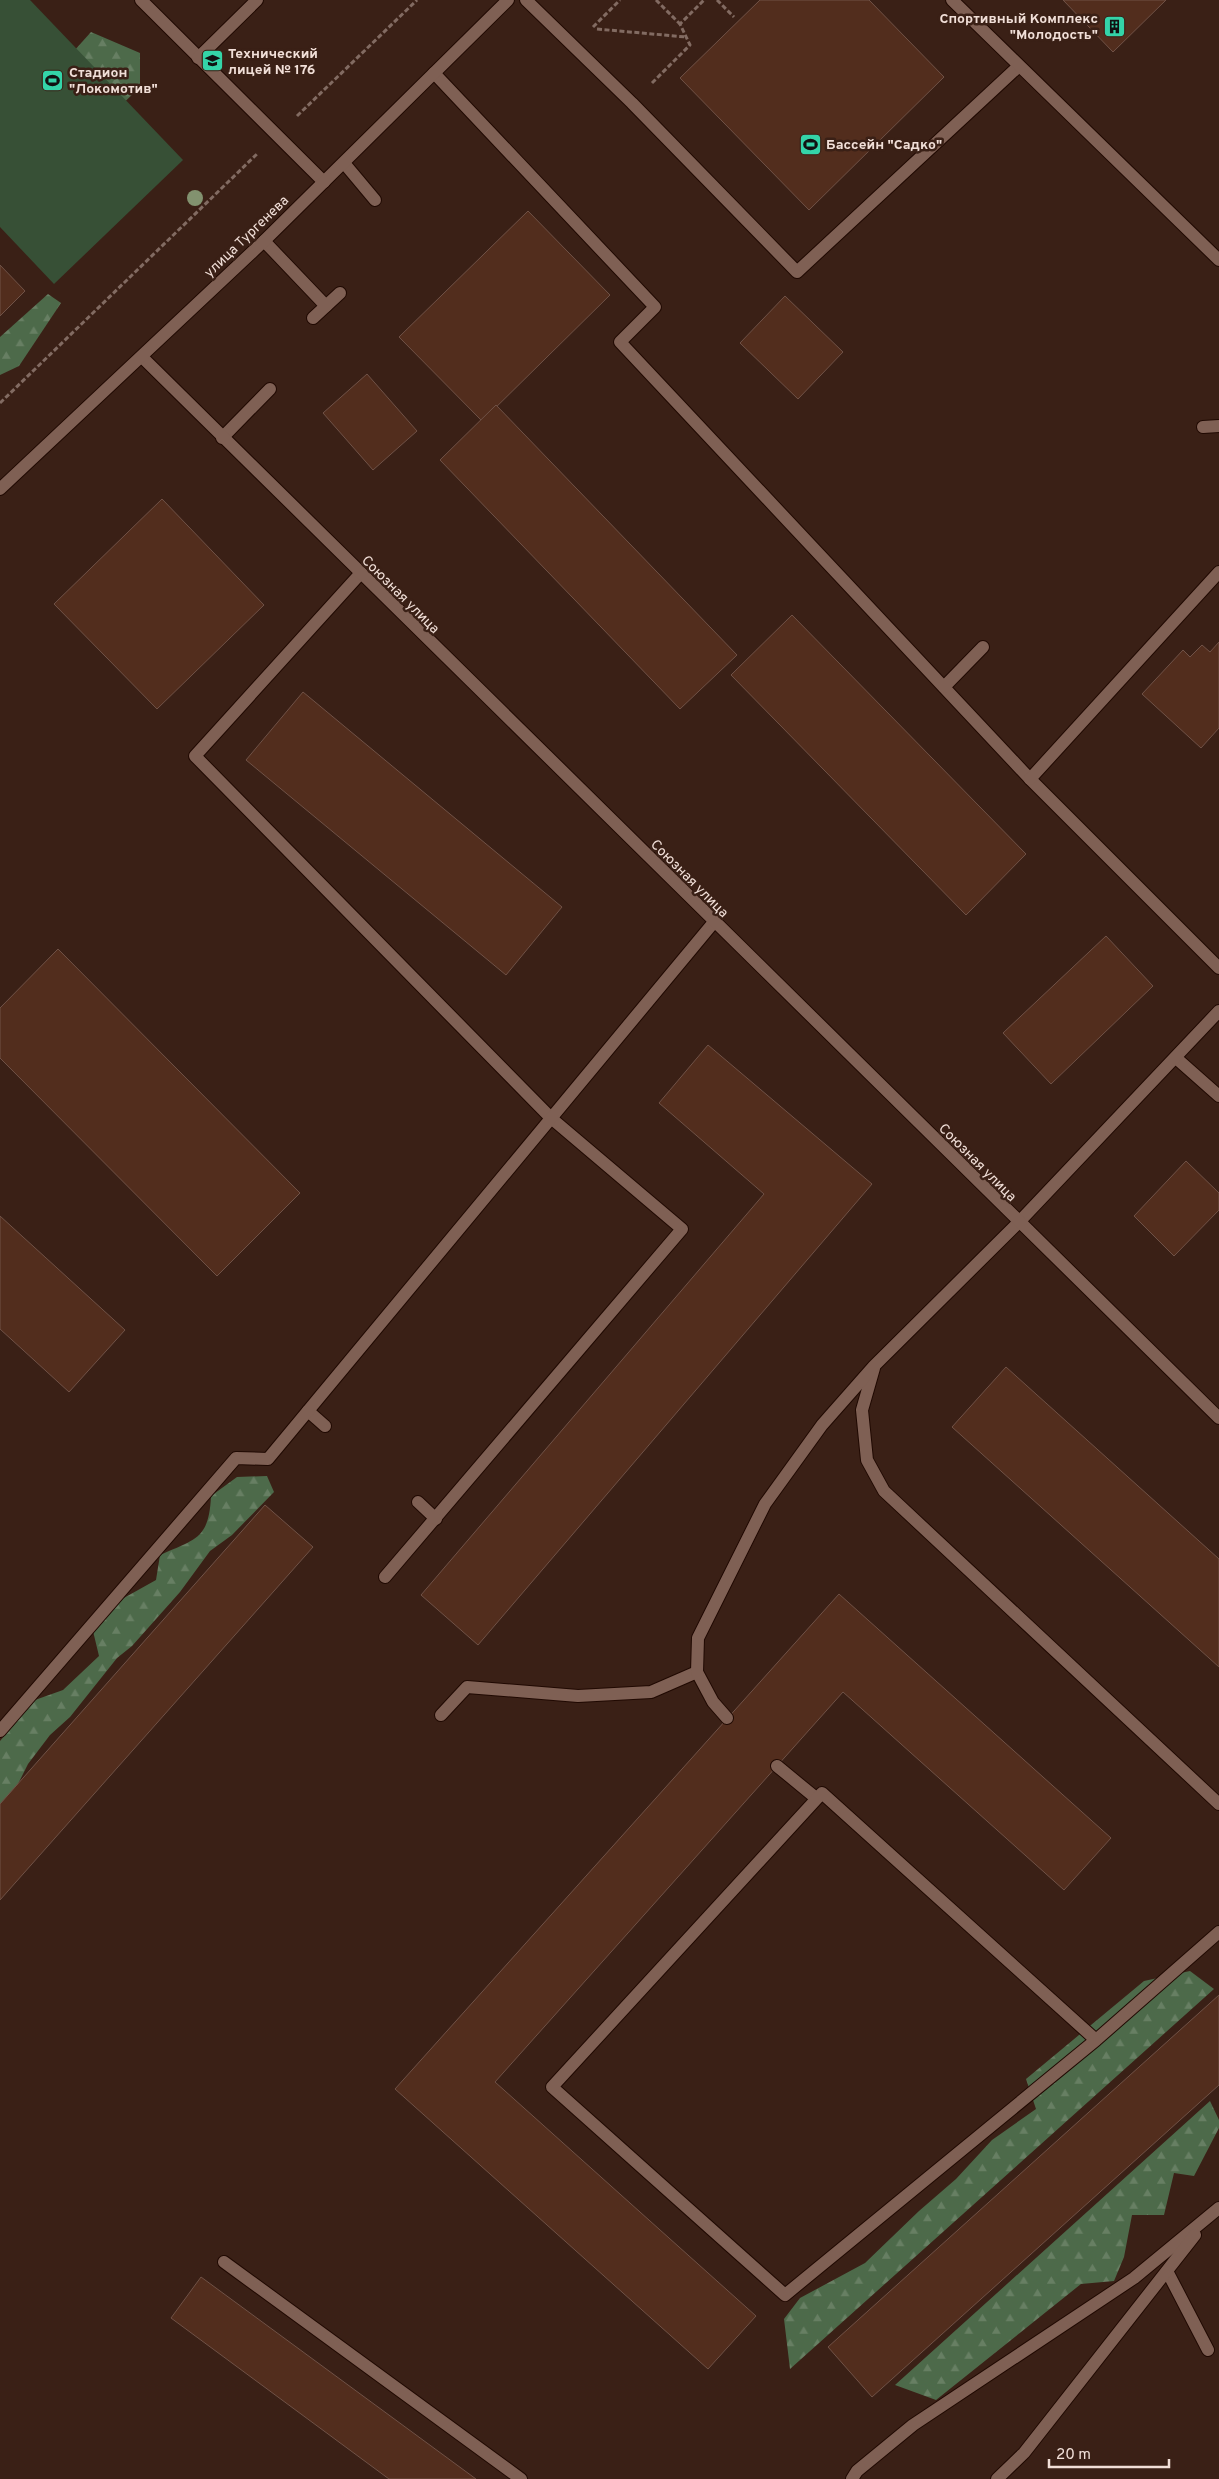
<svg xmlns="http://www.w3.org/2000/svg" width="1219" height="2479" viewBox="0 0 1219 2479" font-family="Overpass,sans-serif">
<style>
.forest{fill:url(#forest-firs)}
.pitch{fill:#375036}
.building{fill:#522d1d;stroke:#705247}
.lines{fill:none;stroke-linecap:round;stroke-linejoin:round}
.lane-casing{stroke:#200902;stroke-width:14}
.street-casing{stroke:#200902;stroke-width:14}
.secondary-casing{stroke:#200902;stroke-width:14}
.path{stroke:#826b62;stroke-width:3;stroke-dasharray:5 2.5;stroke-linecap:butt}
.lane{stroke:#7f6054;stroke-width:12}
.street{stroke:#7f6054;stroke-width:12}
.secondary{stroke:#7f6054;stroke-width:12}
.tree{fill:#82926f}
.labels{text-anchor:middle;stroke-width:5;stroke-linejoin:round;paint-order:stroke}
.poi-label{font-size:14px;font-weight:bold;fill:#f1dfd8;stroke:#3a2016;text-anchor:start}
.street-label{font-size:14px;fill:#f1dfd8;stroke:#3a2016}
</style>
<defs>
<pattern id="forest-firs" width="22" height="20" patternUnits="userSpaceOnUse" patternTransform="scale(1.25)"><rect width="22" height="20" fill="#4d6a4a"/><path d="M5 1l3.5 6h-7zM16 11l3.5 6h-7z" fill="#677f63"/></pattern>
</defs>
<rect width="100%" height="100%" fill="#3a2016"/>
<g class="forest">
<polygon points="91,32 140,53 140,87 106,120 56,71"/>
<polygon points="48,294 61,303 19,366 0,375 0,337"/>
<path d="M267 1476 274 1492 232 1535 210 1551 180 1592 132 1646 117 1658 70 1717 50 1735 28 1764 0 1820V1741L35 1700 63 1690 99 1656 93 1631 122 1599 156 1580 160 1555C196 1539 209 1539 211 1496L237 1477Z"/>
<polygon points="1190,1971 1214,1989 790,2369 784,2319 800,2298 865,2263 919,2211 956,2179 992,2140 1036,2109 1026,2079 1144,1981"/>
<polygon points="1210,2101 1219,2120 1219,2128 1194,2176 1174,2173 1164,2215 1132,2215 1124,2257 1114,2281 1081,2284 936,2400 895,2385"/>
</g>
<polygon class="pitch" points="0,0 30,0 183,160 54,284 0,227"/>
<g class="building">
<polygon points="760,0 869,0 944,77 809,210 680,78"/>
<polygon points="1063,0 1166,0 1113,52"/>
<polygon points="528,211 610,295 482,421 399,337"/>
<polygon points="0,265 25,291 0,316"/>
<polygon points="785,296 843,352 798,399 740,343"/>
<polygon points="367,374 417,431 373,470 323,413"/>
<polygon points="496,405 737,655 680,709 440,460"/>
<polygon points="162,499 264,605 157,709 54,604"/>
<polygon points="792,615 1026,854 966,915 731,675"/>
<polygon points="1219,642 1219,728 1201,748 1142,694 1183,650 1190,657 1202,645 1210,652"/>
<polygon points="303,692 562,907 506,975 246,760"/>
<polygon points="1106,936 1153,986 1051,1084 1003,1033"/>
<polygon points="58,949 300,1193 217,1276 0,1058 0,1008"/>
<polygon points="708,1045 872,1184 478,1645 421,1595 764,1194 659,1103"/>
<polygon points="1186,1161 1219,1193 1219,1210 1174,1256 1134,1216"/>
<polygon points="0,1216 125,1330 69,1392 0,1329"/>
<polygon points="1006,1367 1219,1559 1219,1667 952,1427"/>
<polygon points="265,1505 313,1547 0,1900 0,1804"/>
<polygon points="839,1594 1111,1838 1064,1890 843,1692 495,2082 756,2316 708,2369 395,2089"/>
<polygon points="1219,1995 1219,2085 872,2397 828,2347"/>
<polygon points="201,2277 476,2479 389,2479 171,2318"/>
</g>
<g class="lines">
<defs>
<g id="lane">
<polyline points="141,0 324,182"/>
<polyline points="526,0 632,103 797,272 1019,66"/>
<polyline points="952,0 1219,260"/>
<polyline points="198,58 257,0"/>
<polyline points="434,73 655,307 620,342 1030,779 1219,968"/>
<polyline points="344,163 375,200"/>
<polyline points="264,241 326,306"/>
<polyline points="313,318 340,293"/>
<polyline points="1203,427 1219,426"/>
<polyline points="222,438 270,389"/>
<polyline points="360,574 195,756 551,1118 682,1229 385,1577"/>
<polyline points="944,687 983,647"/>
<polyline points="1030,779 1219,572"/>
<polyline points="1176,1058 1219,1096"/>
<polyline points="874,1368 862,1410 867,1460 884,1491 1219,1804"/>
<polyline points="308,1411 325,1426"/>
<polyline points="418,1502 436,1519"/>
<polyline points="441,1715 467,1687 578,1696 651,1692 697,1672"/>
<polyline points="727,1718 713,1702 697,1672 698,1638 765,1504 822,1425 874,1366 1018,1223 1219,1011"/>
<polyline points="0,1731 236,1458 268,1459 714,922"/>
<polyline points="777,1766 816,1798"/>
<polyline points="1096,2040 785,2295 552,2087 822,1793 1096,2040 1219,1932"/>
<polyline points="224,2262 521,2479"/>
<polyline points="1167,2271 1208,2350"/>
<polyline points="852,2479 857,2471 913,2425 1134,2278 1219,2208"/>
<polyline points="997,2479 1024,2453 1195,2235"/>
</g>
<polyline id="street" points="142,357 1219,1418"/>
<polyline id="secondary" points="0,489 264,241 508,0"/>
</defs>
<use href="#lane" class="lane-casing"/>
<use href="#street" class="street-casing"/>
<use href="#secondary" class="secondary-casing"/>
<g class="path">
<polyline points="656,0 680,24"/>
<polyline points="717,0 734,17"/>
<polyline points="593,27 620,0"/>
<polyline points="597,29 686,37"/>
<polyline points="652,83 690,45 680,24 704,0"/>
<polyline points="297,116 417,0"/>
<polyline points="0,403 258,153"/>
</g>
<use href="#lane" class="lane"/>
<use href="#street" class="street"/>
<use href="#secondary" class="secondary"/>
</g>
<circle class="tree" cx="195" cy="198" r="8"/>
<defs>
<symbol id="building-square" viewBox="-11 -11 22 22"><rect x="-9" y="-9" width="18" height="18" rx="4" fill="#34d4a8" stroke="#3a2016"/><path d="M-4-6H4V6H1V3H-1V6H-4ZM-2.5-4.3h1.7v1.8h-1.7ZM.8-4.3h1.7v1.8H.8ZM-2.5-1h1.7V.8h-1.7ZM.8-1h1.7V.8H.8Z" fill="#111"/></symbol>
<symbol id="school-square" viewBox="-11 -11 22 22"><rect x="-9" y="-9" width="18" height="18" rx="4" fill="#34d4a8" stroke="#3a2016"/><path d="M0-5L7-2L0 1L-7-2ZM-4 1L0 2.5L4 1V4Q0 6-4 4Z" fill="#111"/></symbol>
<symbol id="stadium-square" viewBox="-11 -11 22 22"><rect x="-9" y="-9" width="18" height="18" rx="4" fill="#34d4a8" stroke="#3a2016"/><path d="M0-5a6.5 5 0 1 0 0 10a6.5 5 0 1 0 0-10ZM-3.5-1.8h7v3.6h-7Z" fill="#111"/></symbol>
</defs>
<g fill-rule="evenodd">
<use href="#building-square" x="1102" y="14" width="25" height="25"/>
<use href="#school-square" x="200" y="48" width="25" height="25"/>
<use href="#stadium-square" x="40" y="68" width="25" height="25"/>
<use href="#stadium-square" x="798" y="132" width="25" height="25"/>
</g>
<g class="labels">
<g class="poi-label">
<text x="1098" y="23" text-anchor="end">Спортивный Комплекс<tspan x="1098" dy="16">"Молодость"</tspan></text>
<text x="228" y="58">Технический<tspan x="228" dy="16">лицей № 176</tspan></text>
<text x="69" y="77">Стадион<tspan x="69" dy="16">"Локомотив"</tspan></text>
<text x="826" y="149">Бассейн "Садко"</text>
</g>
<g class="street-label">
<text transform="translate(246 236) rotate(-44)" y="5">улица Тургенева</text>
<text transform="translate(401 594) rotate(45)" y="5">Союзная улица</text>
<text transform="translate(690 878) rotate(45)" y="5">Союзная улица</text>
<text transform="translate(978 1162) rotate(45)" y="5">Союзная улица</text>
</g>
</g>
<path d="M1049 2459v8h120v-8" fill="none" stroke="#f1dfd8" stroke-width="2.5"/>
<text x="1056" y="2459" font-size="15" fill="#f1dfd8" stroke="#3a2016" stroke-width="4" paint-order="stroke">20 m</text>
</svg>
